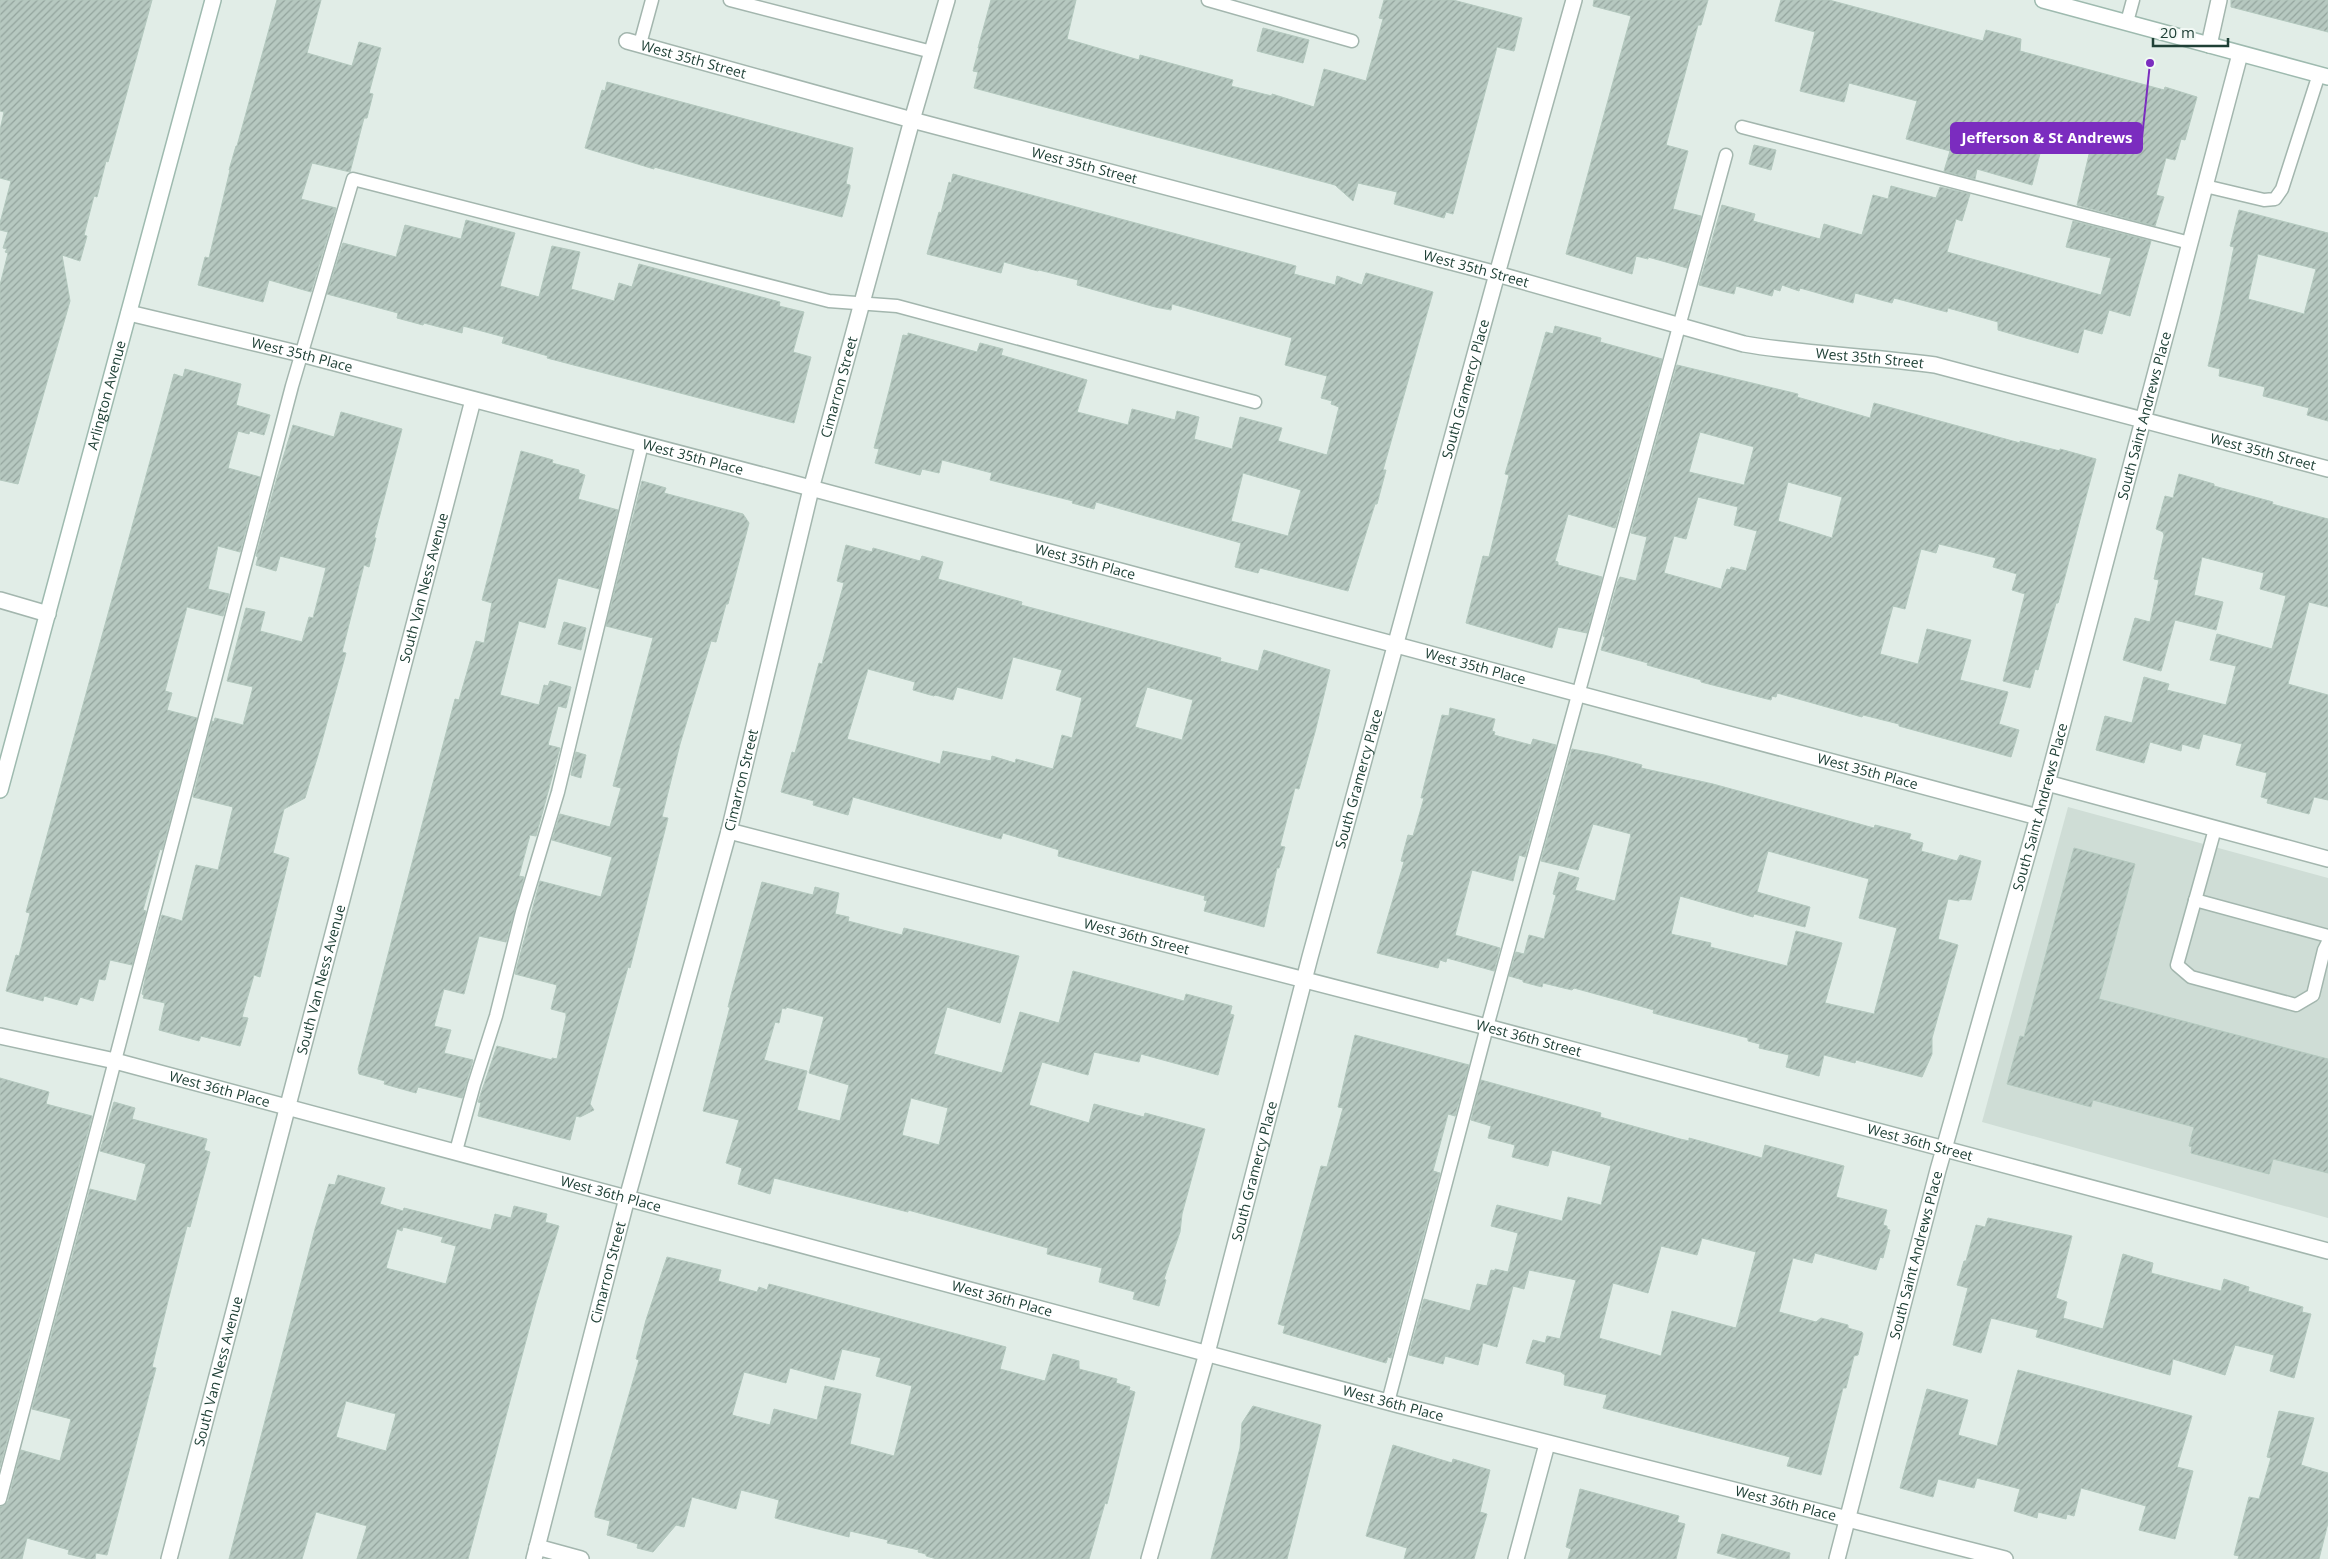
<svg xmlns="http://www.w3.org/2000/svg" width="2328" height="1559" viewBox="0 0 2328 1559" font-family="'Open Sans',sans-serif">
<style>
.built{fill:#cfddd6}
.building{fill:url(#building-hatch);stroke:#b3c8be;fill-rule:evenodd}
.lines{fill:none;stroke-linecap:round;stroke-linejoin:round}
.service-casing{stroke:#a3b6ae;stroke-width:15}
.minor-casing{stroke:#a3b6ae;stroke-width:18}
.tertiary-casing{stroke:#a3b6ae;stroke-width:18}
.secondary-casing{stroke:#9ebaaf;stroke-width:18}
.service{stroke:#fff;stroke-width:12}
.minor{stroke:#fff;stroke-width:15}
.tertiary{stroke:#fff;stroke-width:15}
.secondary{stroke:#fff;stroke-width:15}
.labels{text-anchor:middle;stroke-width:4;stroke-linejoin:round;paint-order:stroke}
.street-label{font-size:14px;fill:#1f4036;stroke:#f2f9f5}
.leader{fill:none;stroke:#7b2cbf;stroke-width:2}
.callout-dot{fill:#7b2cbf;stroke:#f2f9f5;stroke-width:2}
.callout{fill:#7b2cbf;stroke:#7b2cbf;stroke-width:2}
.callout-label{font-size:15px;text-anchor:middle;font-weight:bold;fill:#fff}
</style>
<defs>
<pattern id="building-hatch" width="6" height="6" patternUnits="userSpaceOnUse" patternTransform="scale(1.25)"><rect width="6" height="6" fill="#b6c8c0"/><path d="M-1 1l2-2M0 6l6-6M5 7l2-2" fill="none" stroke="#93a49d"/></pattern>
</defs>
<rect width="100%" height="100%" fill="#e1ede7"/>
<polygon class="built" points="2068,807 2328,878 2328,1218 1982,1122"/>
<g class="building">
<polygon points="0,0 152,0 108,162 106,161 97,197 94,196 84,235 87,236 80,261 62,255 70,301 18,484 0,480 0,285 8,253 5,252 7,249 3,248 8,232 0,230 0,223 11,181 0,178 0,130 4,112 0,111"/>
<polygon points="277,0 321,0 307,53 352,66 359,42 381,48 369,93 373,94 367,118 364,118 350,172 312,163 301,199 336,208 311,292 269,280 263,302 198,285 205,257 209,258 230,170 229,170 236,146 237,146"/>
<polygon points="991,0 1076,0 1067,39 1139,60 1140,55 1233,80 1231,86 1272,96 1272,94 1314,107 1324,69 1366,81 1383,19 1379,18 1384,0 1453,0 1522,18 1514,51 1497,47 1453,214 1446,212 1444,218 1394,204 1397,192 1358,183 1353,201 1335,185 974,88 978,72 973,71 979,48 978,48"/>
<polygon points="1594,0 1708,0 1701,25 1698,25 1666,145 1688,151 1673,209 1701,216 1687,268 1648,257 1648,259 1636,256 1632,274 1566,254 1631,16 1593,6"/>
<polygon points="1781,0 1829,0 1983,41 1986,30 2021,39 2020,51 2164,90 2165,87 2197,97 2185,140 2181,139 2175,160 2166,158 2156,195 2164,197 2155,226 2077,205 2091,146 2045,134 2032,185 1977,169 1975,179 1944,171 1950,151 1906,139 1917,101 1849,83 1844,102 1800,91 1815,32 1775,21"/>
<polygon points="2231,0 2328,0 2328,32 2231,7"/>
<polygon points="1263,28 1309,40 1303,63 1257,51"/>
<polygon points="607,82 853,148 846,184 850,185 850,188 842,217 654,167 654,169 585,148 602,90 605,91"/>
<polygon points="1754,145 1776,150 1771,170 1749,164"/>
<path d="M953 174 1296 266 1294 274 1335 285 1337 276 1362 285 1366 273 1433 292 1383 470H1386L1377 504H1375L1348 591 1260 568 1258 573 1235 567 1241 543 1096 502 1094 509 1072 503 1073 501 990 480 992 473 942 460 939 473 922 469 920 475 875 463 879 449 874 448 891 383 903 335 908 336V333L977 352 980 343 1003 349 1001 355 1087 380 1077 412 1128 425 1132 409 1175 420 1177 411 1199 417 1194 439 1232 449 1240 417 1282 428 1278 441 1327 455 1339 407 1331 404 1332 401 1321 398 1327 376 1285 365 1292 338 1172 304 1171 310 1155 307 1077 285 1078 280 1039 270 1038 271 1004 262 1001 273 927 254 939 212 941 213 949 182 951 183ZM1243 473 1301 490 1288 536 1231 521Z"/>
<polygon points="1891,186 1936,198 1940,187 1970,194 1962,221 1956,219 1947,252 2101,295 2111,258 2066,247 2073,221 2151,241 2130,316 2109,310 2102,334 2084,329 2078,353 1998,330 1998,322 1948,308 1947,312 1894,298 1892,303 1855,293 1853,303 1800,288 1799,291 1782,285 1780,291 1774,289 1772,296 1736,286 1734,294 1699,285 1722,205 1755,214 1753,221 1820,239 1824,224 1862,235 1873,195 1888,199"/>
<path d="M2239 210 2328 233V421L2307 415 2309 408 2263 396 2265 387 2219 376 2220 369 2208 366 2220 316 2234 247 2230 246ZM2258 254 2316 269 2304 314 2248 299Z"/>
<polygon points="466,220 515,233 500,286 539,297 552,246 580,252 571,289 614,301 619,283 632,287 639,264 780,302 779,306 804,312 793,352 811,357 794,423 547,358 548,356 502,343 504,337 463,326 462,333 424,323 423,325 397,318 398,313 327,294 343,243 396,257 405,225 461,239"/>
<polygon points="1555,326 1601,338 1600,342 1662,359 1615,528 1568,514 1555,561 1558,562 1558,565 1602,577 1587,633 1558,627 1552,648 1466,623 1483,556 1489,557 1509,475 1505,474 1546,332 1553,334"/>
<path d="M1677 365 1798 394 1797 397 1870 418 1874 403 2020 443V441L2060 451V449L2096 459 2058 603H2056L2038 670 2035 669 2030 688 2003 681 2025 594 2012 590 2017 574 1993 567 1996 558 1939 544 1936 553 1921 549 1905 609 1893 606 1880 654 1918 664 1927 629 1971 640 1960 680 2008 692 1999 724 2019 730 2011 757 1899 726V724L1863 715 1862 717 1777 693 1776 697 1772 696 1771 700 1701 682V680L1647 665 1648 663 1601 650 1605 637 1603 636 1618 581 1620 577 1636 581 1647 537 1631 533ZM1700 432 1754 447 1744 485 1689 472ZM1788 482 1842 497 1832 538 1778 521ZM1698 497 1738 507 1734 525 1757 531 1746 571 1731 567 1730 570 1727 569 1721 589 1664 573 1674 536 1686 539Z"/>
<polygon points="185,369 241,384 236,405 270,415 264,435 250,431 249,434 238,431 228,468 260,477 240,552 218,546 208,589 229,594 223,616 187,607 165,691 172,693 167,710 197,718 162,850 160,849 143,910 146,911 132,965 110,960 105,980 99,979 93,1001 80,997 77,1005 44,996 43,1001 6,991 16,955 19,956 30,913 26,912 174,374 183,377"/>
<polygon points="341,412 402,429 374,538 376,538 369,567 364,565 342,652 346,653 319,752 305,798 284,809 273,853 289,858 260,977 254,975 242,1017 248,1018 240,1046 201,1036 199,1041 159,1030 165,1003 143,998 144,995 142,994 147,970 162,915 182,921 196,865 218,870 233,807 193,797 212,721 214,722 215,718 243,725 253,687 227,681 246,608 265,612 260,631 302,642 309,617 313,618 326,568 280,556 276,571 256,565 258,557 256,556 276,481 293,425 334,437"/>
<polygon points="521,451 553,460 552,463 579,470 579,473 585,475 578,499 618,510 599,589 558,578 545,628 519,621 500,695 539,705 544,685 548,686 550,681 571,687 566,708 558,706 548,745 560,748 536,836 530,835 519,876 524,877 506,942 479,936 464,994 444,989 434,1026 451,1030 444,1053 473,1060 462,1098 418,1087 416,1093 384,1084 385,1081 359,1074 358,1069 455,699 459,700 476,641 484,643 492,603 482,600"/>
<polygon points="2179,474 2214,484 2214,486 2273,502 2272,504 2328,519 2328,607 2309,602 2288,684 2328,695 2328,800 2314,797 2309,814 2267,803 2268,799 2261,797 2267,773 2236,765 2242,744 2203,734 2199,749 2182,744 2181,751 2150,742 2144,763 2096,750 2105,716 2132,723 2144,677 2169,684 2167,690 2226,705 2236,666 2210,660 2217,634 2272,649 2286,596 2260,589 2264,573 2202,557 2194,595 2223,602 2216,630 2175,620 2161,671 2123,660 2135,618 2150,622 2159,580 2154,579 2164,535 2163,532 2156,529 2165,496 2173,498"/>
<polygon points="642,481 666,488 664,493 743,514 749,523 728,604 726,604 716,642 711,641 680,744 662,817 668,818 630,968 628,967 590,1104 594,1110 580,1117 576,1116 570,1140 478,1116 481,1103 478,1102 497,1046 552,1060 552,1058 557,1059 566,1017 566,1013 551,1009 557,985 515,974 540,881 601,897 612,857 552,840 560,814 610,827 621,788 613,786 653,638 606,626"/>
<path d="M846 545 872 552 873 548 920 561 922 556 943 562 938 579 1022 602 1021 605 1221 658 1220 661 1258 671 1264 650 1330 670 1315 732 1299 789 1295 788 1280 846 1285 847 1279 868H1277L1264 927 1204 911 1207 901 1204 900 1205 896 1058 856 1059 850 1003 833 1001 839 853 797 848 815 813 805 814 801 781 792 792 752 795 753 819 663 822 664 844 583 837 581ZM1013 657 1062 670 1056 690 1082 698 1072 738 1062 735 1053 769 1016 759 1015 763 992 756 991 761 943 751 940 764 847 739 868 669 915 682 913 690 934 696 935 695 953 700 957 687 1002 699ZM1147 687 1193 700 1182 740 1135 727Z"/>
<polygon points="564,622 586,628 581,650 558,644"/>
<polygon points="1450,708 1495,719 1492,731 1495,732 1494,735 1531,745 1533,739 1556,745 1525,857 1519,855 1513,881 1472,870 1455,935 1500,948 1494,971 1447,958 1446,962 1440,960 1438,968 1377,953 1404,862 1401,861 1408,835 1413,836 1424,798 1421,798 1442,715 1449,716"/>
<path d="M1572 749 1604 755 1642 765 1641 768 1713 784 1874 828 1875 825 1911 834 1909 839 1923 843 1921 851 1957 861 1960 855 1981 861 1971 900 1959 899V901L1948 899 1938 939 1958 945 1932 1038V1054L1922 1077 1856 1060 1855 1063 1824 1055 1819 1076 1786 1067 1789 1055 1759 1048 1760 1044 1748 1041V1038L1653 1013 1654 1010 1574 988 1572 990 1543 983 1542 987 1523 982V980L1509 976 1516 952 1524 954 1529 935 1544 939 1556 895 1553 894 1559 872 1579 878 1575 890 1615 901 1631 834 1593 824 1578 870 1541 861ZM1768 851 1869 879 1859 918 1897 928 1874 1014 1825 1003 1842 943 1796 931 1787 966 1710 947 1711 943 1671 934 1680 896 1753 917 1754 914 1805 927 1810 907 1757 892Z"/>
<polygon points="576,752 586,755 581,778 571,775"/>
<polygon points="2074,848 2135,864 2099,999 2328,1059 2328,1173 2273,1159 2269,1174 2191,1153 2192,1147 2189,1146 2194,1127 2093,1100 2091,1107 2007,1084 2020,1036 2024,1037"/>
<path d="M762 882 813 895 815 887 839 893 835 914 849 917 848 921 902 935 904 928 1019 956 1000 1023 947 1007 934 1054 1002 1073 1020 1012 1059 1023 1073 971 1184 1001 1186 994 1232 1006 1230 1014 1234 1015 1218 1075 1141 1054 1139 1062 1094 1052 1088 1075 1042 1062 1029 1105 1089 1123 1094 1104 1144 1117 1145 1113 1205 1129 1182 1214 1180 1232 1164 1279 1166 1280 1159 1306 1133 1299 1135 1292 1099 1282 1102 1268 1047 1254 1048 1248 908 1210V1212L774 1178 770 1194 738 1184 742 1168 726 1163 739 1120 703 1111 730 1007H728L731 995ZM786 1007 824 1017 809 1073 849 1085 840 1121 797 1110 807 1071 764 1060 775 1022 779 1023 782 1008 786 1009ZM911 1098 948 1108 939 1145 902 1135Z"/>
<polygon points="1355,1035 1469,1065 1455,1116 1448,1114 1433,1171 1440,1173 1391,1358 1388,1357 1386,1363 1283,1333 1285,1326 1278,1324 1321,1166 1327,1167 1343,1108 1338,1107"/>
<polygon points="0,1078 49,1092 46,1104 92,1116 0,1467"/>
<path d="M1481 1080 1601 1113 1600 1117 1680 1139 1689 1141V1138L1762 1158 1765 1145 1844 1166 1836 1197 1887 1210 1883 1225 1887 1226V1229L1890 1230 1883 1258 1880 1257 1876 1270 1815 1253 1812 1263 1793 1258 1779 1312 1816 1322 1821 1318 1848 1325V1328L1862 1332 1863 1334 1858 1355 1854 1356 1846 1388H1843L1821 1475 1787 1466 1790 1457 1603 1408 1607 1395 1564 1385 1565 1375 1561 1372 1526 1363 1533 1340 1545 1343 1547 1336 1560 1339 1576 1280 1529 1270 1524 1289 1513 1286 1497 1347 1483 1343 1478 1365 1445 1356 1443 1364 1409 1355 1424 1299 1470 1311 1477 1284 1487 1286 1491 1270 1495 1271V1269L1508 1272 1518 1233 1491 1226 1497 1205 1562 1221 1568 1197 1601 1205 1611 1166 1552 1150 1548 1166 1512 1157 1515 1145 1488 1138 1491 1126 1471 1120ZM1702 1238 1756 1252 1736 1328 1672 1311 1661 1356 1599 1338 1613 1283 1648 1293 1661 1246 1697 1255Z"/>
<polygon points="114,1102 135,1108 132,1119 207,1139 204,1150 210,1152 190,1227 187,1226 169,1297 152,1367 156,1368 107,1555 96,1553 95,1559 89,1559 68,1554 69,1550 27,1538 22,1559 0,1559 0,1507 5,1505 8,1501 21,1450 60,1461 71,1419 32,1409 90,1189 136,1201 146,1164 100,1151"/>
<path d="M338 1175 385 1188 380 1204 403 1211 404 1208 491 1230 495 1214 511 1218 514 1206 547 1214 545 1222 559 1226 536 1303 468 1559H357L367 1526 316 1512 302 1559H229L315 1229 329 1184 335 1185ZM403 1227 443 1237 441 1242 456 1246 446 1284 386 1268 397 1229 402 1231ZM346 1401 396 1414 386 1451 336 1437Z"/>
<polygon points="1988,1218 2072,1236 2056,1298 2067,1302 2063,1318 2103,1329 2123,1254 2153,1263 2151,1273 2221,1291 2224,1279 2249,1287 2248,1291 2303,1307 2302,1312 2311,1314 2294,1378 2270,1371 2274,1355 2235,1345 2225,1375 2173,1359 2170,1375 2036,1337 2038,1330 1991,1318 1981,1353 1953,1345 1968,1288 1957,1285 1964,1261 1966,1261 1976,1225 1985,1227"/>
<path d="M667 1257 721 1270 718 1281 757 1292 759 1287 767 1290 769 1284 1006 1347 1000 1369 1045 1381 1053 1354 1079 1361V1369L1117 1379 1116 1383 1130 1387 1129 1390 1135 1392 1107 1504 1105 1503 1089 1559H937L926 1556V1554L918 1552 919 1550 887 1543 888 1540 850 1531 849 1537 775 1518 779 1500 741 1490 736 1509 692 1497 684 1527 676 1525 653 1552 637 1548 638 1544 607 1535 610 1521 595 1517V1512L639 1360 636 1359 646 1320ZM842 1349 881 1358 876 1376 912 1386 894 1456 850 1444 861 1394 825 1386 817 1420 774 1409 770 1425 732 1415 744 1372 786 1383 790 1368 834 1380Z"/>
<polygon points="2018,1370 2192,1416 2177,1467 2193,1471 2175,1539 2139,1530 2146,1506 2081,1488 2074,1516 2067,1514 2066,1519 2038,1512 2037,1518 2014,1511 2020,1489 1977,1478 1974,1488 1938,1479 1933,1497 1900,1488 1927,1389 1968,1400 1958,1435 1997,1446"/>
<polygon points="1253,1406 1321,1425 1287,1559 1211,1559 1240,1448 1242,1423"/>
<polygon points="2279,1411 2314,1418 2301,1465 2328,1473 2328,1523 2319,1559 2238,1559 2239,1556 2234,1555 2249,1497 2259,1499 2271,1458 2267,1457"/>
<polygon points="1393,1445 1452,1463 1453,1459 1490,1470 1480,1512 1487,1514 1474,1559 1404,1559 1407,1548 1366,1536"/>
<polygon points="1580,1489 1679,1516 1677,1522 1685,1524 1676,1559 1568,1559 1571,1549 1566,1547"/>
<polygon points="1722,1534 1790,1553 1789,1559 1740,1559 1717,1553"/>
</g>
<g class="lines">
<defs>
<g id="service">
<polyline points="730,0 932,52"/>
<polyline points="1208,0 1352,41"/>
<polyline points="2127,22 2133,0"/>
<polyline points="640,44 652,0"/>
<polyline points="1742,127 2190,243"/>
<polyline points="2205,186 2264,200 2275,199 2282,189 2319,74"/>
<polyline points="2215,829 2177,965 2191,977 2296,1005 2313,995 2324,950 2328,942"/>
<polyline points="2195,900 2328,936"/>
<polyline points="456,1151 474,1085 496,1016 522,912 558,792 642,444"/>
<polyline points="1388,1402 1487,1027 1726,155"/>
<polyline points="0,1499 292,386 353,179 829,301 897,306 1255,402"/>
</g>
<g id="minor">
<path id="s1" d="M627 41 912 120 1497 274 1744 344C1807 355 1871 356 1935 365L2328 469"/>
<polyline points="2209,45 2219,0"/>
<path id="s2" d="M129 313 301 354 792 483 2038 817"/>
<polyline points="2047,783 2328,859"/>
<path id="s3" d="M729 831 1487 1027 2328 1251"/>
<path id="s4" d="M0 1036 115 1061 1399 1405 2005 1559"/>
<polyline points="537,1547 581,1559"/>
<path id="s5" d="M169 1559 473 400"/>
<path id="s6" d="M534 1559 627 1198 729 831 811 489 912 120 947 0"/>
<path id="s7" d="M1149 1559 1207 1353 1310 957 1497 274 1574 0"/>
<polyline points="1516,1559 1547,1444"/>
<path id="s8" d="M1837 1559 1938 1170 2038 817 2240 54"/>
</g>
<polyline id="tertiary" points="0,600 48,614"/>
<g id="secondary">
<polyline points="2043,0 2328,77"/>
<path id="s9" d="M0 790 213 0"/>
</g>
</defs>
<use href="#service" class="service-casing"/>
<use href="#minor" class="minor-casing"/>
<use href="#tertiary" class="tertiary-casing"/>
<use href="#secondary" class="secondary-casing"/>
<use href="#service" class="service"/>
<use href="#minor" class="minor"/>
<use href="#tertiary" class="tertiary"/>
<use href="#secondary" class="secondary"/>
</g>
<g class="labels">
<g class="street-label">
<text dy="5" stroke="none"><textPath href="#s1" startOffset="69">West 35th Street</textPath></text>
<text dy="5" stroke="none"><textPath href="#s1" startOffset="474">West 35th Street</textPath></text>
<text dy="5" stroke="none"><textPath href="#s1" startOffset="879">West 35th Street</textPath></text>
<text dy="5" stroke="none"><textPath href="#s2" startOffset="178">West 35th Place</textPath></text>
<text dy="5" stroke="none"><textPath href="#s1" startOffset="1284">West 35th Street</textPath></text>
<text dy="5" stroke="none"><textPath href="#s6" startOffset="1211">Cimarron Street</textPath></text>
<text dy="5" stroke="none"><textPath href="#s7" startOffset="1212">South Gramercy Place</textPath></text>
<text dy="5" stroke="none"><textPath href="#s9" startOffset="409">Arlington Avenue</textPath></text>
<text dy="5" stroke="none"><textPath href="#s8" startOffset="1184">South Saint Andrews Place</textPath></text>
<text dy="5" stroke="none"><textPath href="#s1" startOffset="1689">West 35th Street</textPath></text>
<text dy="5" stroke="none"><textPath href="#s2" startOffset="582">West 35th Place</textPath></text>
<text dy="5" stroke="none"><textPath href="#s2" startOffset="988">West 35th Place</textPath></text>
<text dy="5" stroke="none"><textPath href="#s5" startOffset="1004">South Van Ness Avenue</textPath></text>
<text dy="5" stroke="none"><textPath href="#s2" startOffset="1392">West 35th Place</textPath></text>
<text dy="5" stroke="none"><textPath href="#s2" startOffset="1798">West 35th Place</textPath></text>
<text dy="5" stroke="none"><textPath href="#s6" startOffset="806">Cimarron Street</textPath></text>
<text dy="5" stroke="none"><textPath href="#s7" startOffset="808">South Gramercy Place</textPath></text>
<text dy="5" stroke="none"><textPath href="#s8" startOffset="779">South Saint Andrews Place</textPath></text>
<text dy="5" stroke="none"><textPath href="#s3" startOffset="421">West 36th Street</textPath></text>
<text dy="5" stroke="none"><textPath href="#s5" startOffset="599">South Van Ness Avenue</textPath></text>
<text dy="5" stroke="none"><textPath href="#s3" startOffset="826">West 36th Street</textPath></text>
<text dy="5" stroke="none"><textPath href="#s4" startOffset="226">West 36th Place</textPath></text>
<text dy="5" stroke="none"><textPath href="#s3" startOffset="1231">West 36th Street</textPath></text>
<text dy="5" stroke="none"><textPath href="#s7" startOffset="402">South Gramercy Place</textPath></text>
<text dy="5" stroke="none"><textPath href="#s4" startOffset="631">West 36th Place</textPath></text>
<text dy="5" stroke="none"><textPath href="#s8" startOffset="314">South Saint Andrews Place</textPath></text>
<text dy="5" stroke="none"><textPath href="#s6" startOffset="296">Cimarron Street</textPath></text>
<text dy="5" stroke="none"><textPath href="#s4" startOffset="1036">West 36th Place</textPath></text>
<text dy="5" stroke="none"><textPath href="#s5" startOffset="194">South Van Ness Avenue</textPath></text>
<text dy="5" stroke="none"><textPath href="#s4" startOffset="1441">West 36th Place</textPath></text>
<text dy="5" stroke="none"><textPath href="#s4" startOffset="1846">West 36th Place</textPath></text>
</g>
</g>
<path class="leader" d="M2150 63L2142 138"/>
<circle class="callout-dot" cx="2150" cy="63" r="5"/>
<rect class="callout" x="1951" y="123" width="191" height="30" rx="5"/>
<g class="callout-label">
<text x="2047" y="143">Jefferson &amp; St Andrews</text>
</g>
<path d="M2153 38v8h75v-8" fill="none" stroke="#1f4036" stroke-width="2.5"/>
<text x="2160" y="38" font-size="15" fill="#1f4036" stroke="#f2f9f5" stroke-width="4" paint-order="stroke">20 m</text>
</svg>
